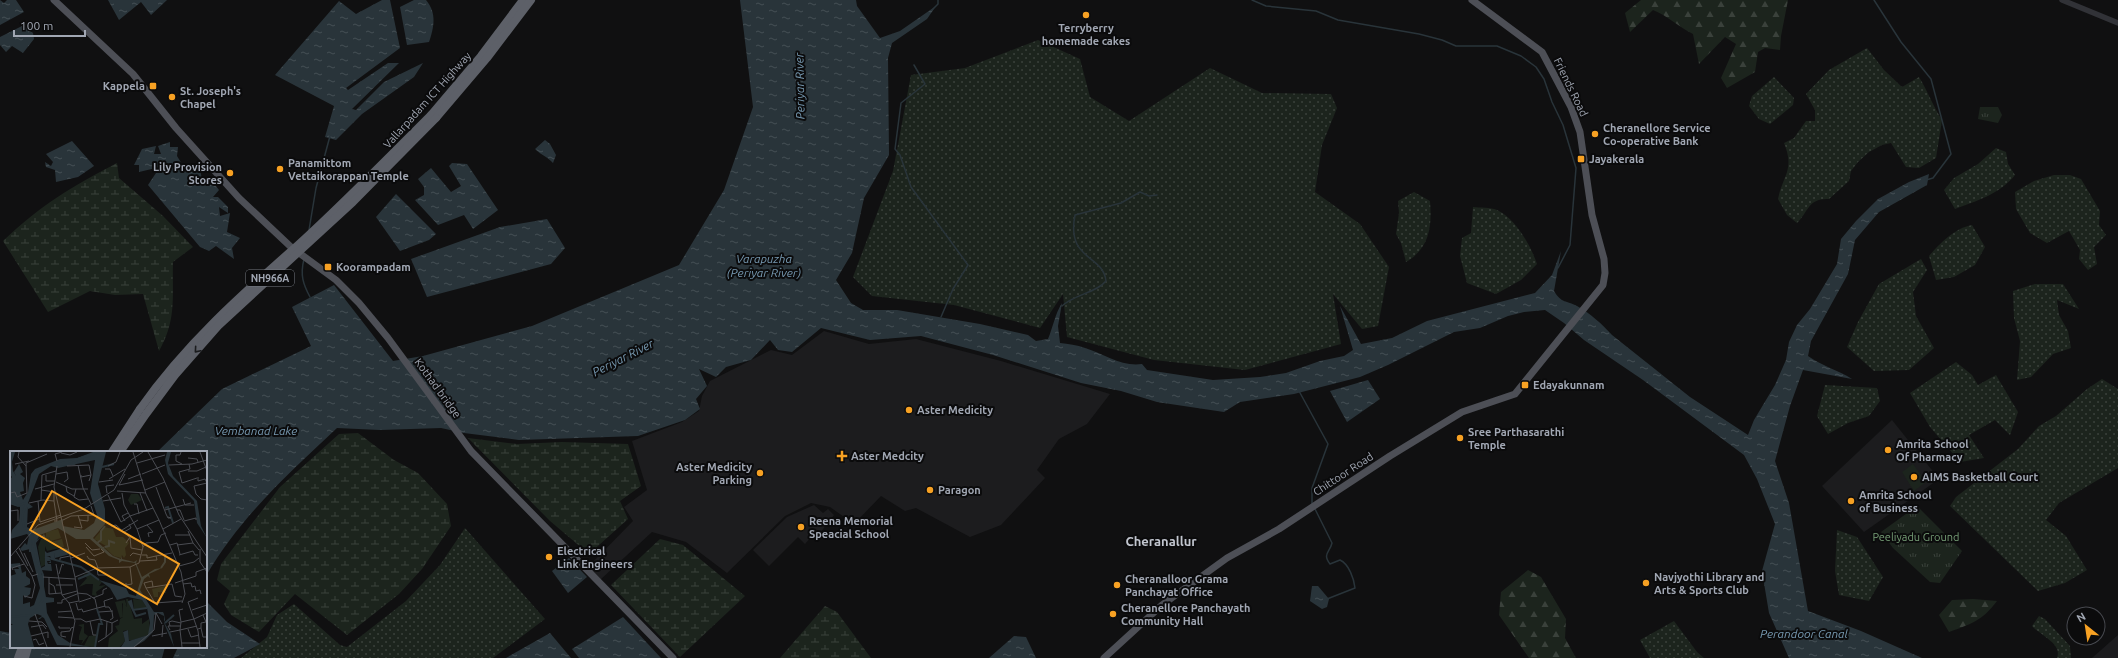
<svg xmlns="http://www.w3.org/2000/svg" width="2118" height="658" viewBox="0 0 2118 658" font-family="Ubuntu,sans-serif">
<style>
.built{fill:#1c1c1e}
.grass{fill:url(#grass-dots)}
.forest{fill:url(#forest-firs)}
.wetland{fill:url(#wetland-marsh)}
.park{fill:url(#park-tufts)}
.garden{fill:#1c241d}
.water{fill:url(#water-ripples)}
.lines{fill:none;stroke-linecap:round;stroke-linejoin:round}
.stream{stroke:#29343a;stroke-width:1.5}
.minor{stroke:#313237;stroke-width:5.5}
.major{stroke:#4d4f56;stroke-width:7}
.highway{stroke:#5d6068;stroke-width:8}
.highway-bridge{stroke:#5d6068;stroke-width:8}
.oneway{stroke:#1b1c1e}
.poi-dot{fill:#f7a123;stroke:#0b0b0c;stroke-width:1.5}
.labels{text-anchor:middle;stroke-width:4;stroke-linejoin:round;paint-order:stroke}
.shield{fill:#0b0b0c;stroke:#747881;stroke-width:1}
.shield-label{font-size:10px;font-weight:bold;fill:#a1a7b3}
.poi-label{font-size:11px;font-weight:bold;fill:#a1a7b3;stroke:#0b0b0c;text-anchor:start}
.street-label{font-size:11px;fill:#a1a7b3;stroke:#0b0b0c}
.park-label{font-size:11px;fill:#779f77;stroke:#0b0b0c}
.water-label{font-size:12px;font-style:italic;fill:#7698b0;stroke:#0b0b0c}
.quarter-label{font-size:13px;font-weight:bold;fill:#c2c6cf;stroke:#0b0b0c}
.inset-river{fill:none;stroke:#29343a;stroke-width:2}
.inset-road{fill:none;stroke:#4a4c52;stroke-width:1}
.view{fill:#f7a123;fill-opacity:0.15;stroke:#f7a123;stroke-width:2}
.inset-edge{fill:none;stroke:#a1a7b3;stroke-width:2}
</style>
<defs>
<pattern id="grass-dots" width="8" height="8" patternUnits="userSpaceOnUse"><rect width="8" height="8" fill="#1c241d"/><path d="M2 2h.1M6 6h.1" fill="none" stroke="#3a413b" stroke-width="1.8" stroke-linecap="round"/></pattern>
<pattern id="forest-firs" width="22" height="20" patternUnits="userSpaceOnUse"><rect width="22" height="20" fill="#1c241d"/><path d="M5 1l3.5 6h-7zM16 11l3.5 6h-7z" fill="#3a413b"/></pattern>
<pattern id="wetland-marsh" width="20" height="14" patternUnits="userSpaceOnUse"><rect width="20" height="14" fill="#1c241d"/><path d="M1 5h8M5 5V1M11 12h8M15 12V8" fill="none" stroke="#3a413b"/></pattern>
<pattern id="park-tufts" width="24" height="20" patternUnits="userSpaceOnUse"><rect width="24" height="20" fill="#1c241d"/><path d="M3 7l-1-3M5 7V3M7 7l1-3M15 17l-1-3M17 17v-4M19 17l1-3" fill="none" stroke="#3a413b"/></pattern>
<pattern id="water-ripples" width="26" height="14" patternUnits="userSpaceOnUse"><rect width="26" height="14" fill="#29343a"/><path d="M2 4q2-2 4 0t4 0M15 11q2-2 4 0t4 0" fill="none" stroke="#454f54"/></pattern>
</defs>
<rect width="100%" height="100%" fill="#101011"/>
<g class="built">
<polygon points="824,331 869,344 916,339 1001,361 1110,394 1087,424 1059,439 1037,470 1045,478 1001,525 970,537 916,508 905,511 881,496 854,524 830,507 811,503 785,516 727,573 686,542 652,532 600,580 588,567 633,521 624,507 647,490 632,441 682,422 699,411 702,396 710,381 771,350 792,355"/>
<polygon points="1892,420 1939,479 1864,532 1822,486"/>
<polygon points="814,505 823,513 828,509 834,515 816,538 812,536 805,544 798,537 769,566 753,550 787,517"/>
<polygon points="2118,635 2118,658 2092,658"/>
</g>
<g class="grass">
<polygon points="1038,40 1080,59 1090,97 1129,121 1210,68 1262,93 1331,94 1337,108 1322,145 1315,192 1360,224 1389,267 1378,326 1362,329 1333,294 1341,344 1245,370 1154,360 1067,337 1063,294 1040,328 954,305 872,296 853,277 893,171 911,75 965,68"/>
<path d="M1867 48 1884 70 1902 87 1919 77C1928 92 1933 106 1942 120L1936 158 1919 168 1906 167 1891 143 1882 145 1869 152 1858 162 1851 171 1849 181 1829 199C1808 198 1809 211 1797 223L1787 215 1778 199C1783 175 1795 170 1784 143L1794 138 1806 121H1815V110L1806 94 1829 70Z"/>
<polygon points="1774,77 1794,98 1793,105 1770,124 1759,119 1749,106 1752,96"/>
<path d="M1996 148 2006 152 2008 164 2015 175C2000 194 1976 201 1955 209L1944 190 1954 178 1978 164Z"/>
<polygon points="2054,175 2070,175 2081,179 2100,211 2099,225 2106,235 2094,247 2097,264 2088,270 2079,259 2080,250 2069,231 2047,243 2030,233 2016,209 2015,192 2034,181"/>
<path d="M1414 192 1430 201C1432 226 1430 248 1406 262L1401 243 1396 234 1399 213 1398 201Z"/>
<path d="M1473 207C1480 208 1490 207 1497 210 1515 218 1531 246 1537 264L1521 280 1496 294 1467 283 1460 256 1462 238 1471 233Z"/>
<path d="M1972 225 1985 247 1975 265 1954 277 1936 280 1929 256C1940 243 1955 228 1972 225Z"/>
<polygon points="1921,259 1927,270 1913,292 1916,316 1934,348 1909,370 1874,371 1847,347 1858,322 1879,284"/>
<polygon points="2035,284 2063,284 2079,309 2057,300 2059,315 2068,331 2071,348 2053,354 2031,377 2017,380 2020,341 2014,318 2013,291"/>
<polygon points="1956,362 1972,375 1978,385 1996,375 2018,412 2010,435 1995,420 1969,435 1984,458 1960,462 1930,427 1910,393"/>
<polygon points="2102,379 2118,389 2118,468 2059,503 2046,520 2066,536 2087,570 2065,583 2038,591 1950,506 1956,497 2018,449 2039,426 2056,416 2087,389"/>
<polygon points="1825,385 1877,388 1880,401 1869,416 1848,423 1828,434 1817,416"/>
<polygon points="465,528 545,619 493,658 241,658 267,637 277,615 294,604 340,645 347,647 406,601 440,565"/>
<polygon points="1837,530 1857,537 1883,577 1869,601 1839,595 1835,571"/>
<path d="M2039 616 2045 619 2070 646 2071 658H2057C2063 644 2040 635 2032 626Z"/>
<polygon points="1674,621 1697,652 1704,658 1650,658 1640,640"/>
</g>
<g class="forest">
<path d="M1641 0H1788L1781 36 1780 50 1765 48 1758 52 1755 72 1727 88 1721 78 1736 44 1725 37 1699 64 1693 34C1679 27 1668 16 1653 10L1630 32 1625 13Z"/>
<polygon points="1528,570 1541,577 1566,619 1565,638 1576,658 1529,658 1499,615 1501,592"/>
<path d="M1973 599 1997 601C1982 621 1971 624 1949 632L1939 615 1952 600Z"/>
</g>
<g class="wetland">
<path d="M117 163 119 178 163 216 193 247 173 262C172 297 177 319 159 351L143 294 115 295 90 291 48 312 3 241C41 205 71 187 117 163Z"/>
<polygon points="358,433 394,460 418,473 447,504 451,526 422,569 399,594 347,635 295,594 259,632 231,615 224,604 230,591 217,580 221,564 280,487 339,434"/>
<polygon points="468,438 517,444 562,442 628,444 641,486 620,501 628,519 589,554 550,521"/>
<polygon points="660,539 683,545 745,596 680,657 611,585"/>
<polygon points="825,606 837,612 871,658 780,658"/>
</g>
<g class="park">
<polygon points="1980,107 1998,107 2002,115 1998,123 1978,119"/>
<polygon points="1917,506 1962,551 1940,583 1930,582 1893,548 1881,532"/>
</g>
<polygon class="garden" points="1913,464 1926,482 1914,491 1902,472"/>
<g class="water">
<polygon points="0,0 4,3 7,0 16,0 24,12 0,25"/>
<polygon points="108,0 167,0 151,15 141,2 119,20"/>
<polygon points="382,0 390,0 400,48 346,88 348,90 388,63 399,63 352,109 356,110 384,82 423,63 414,77 362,114 336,140 325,137 334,106 275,75 339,1 356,14"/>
<path d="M414 0H426C437 13 434 27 429 42L407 45 400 7Z"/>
<path d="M740 0H856L857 6 880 38 900 31 936 6 927 19 892 43 888 58 889 155 864 198 852 253 836 280 851 303 863 310H897L980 324 1028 335 1036 341 1048 339C1053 327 1055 314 1062 303L1058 326 1060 343C1068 344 1077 345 1085 348 1104 354 1122 367 1142 364L1147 370 1213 380 1260 377 1286 373 1320 361 1344 356 1353 350 1340 306 1361 344 1392 338 1427 321 1535 293 1552 275 1561 251 1554 291C1562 304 1566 300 1577 306 1591 314 1602 324 1612 335L1690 397 1748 435 1754 420 1775 385 1786 360 1789 342 1797 325 1810 309 1837 264 1841 239 1856 221 1878 199 1909 182 1929 174 1927 185 1879 212 1855 240 1848 274 1811 341 1808 356C1822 366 1838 370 1852 379L1803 370 1790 406 1775 461 1789 503 1808 611 1861 631 1922 658H1789L1769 613 1762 571 1775 524 1757 479 1744 455 1643 380 1584 340 1564 323 1545 310 1524 312 1508 316 1480 328 1454 332 1388 365 1360 377 1294 394 1240 402 1224 412 1157 402 1121 391 1081 383 993 355 921 336 870 340 821 328 792 352 778 350 770 340 751 360 726 367 716 377 699 369 707 386 696 399 700 409 685 420 638 436 519 440 464 433 441 428 380 430 337 428C289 473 240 517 206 576V452H157L222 389 311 346 292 307 334 285 393 361 423 356 532 326 679 265 724 190 753 107Z"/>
<polygon points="30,22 31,28 28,30 33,33 34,39 23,53 12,46 6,52 0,45 0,37"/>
<path d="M545 140 550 144 556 155 553 163C548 157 541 155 535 149Z"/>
<polygon points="72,141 94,166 78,177 56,182 55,170 46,167 45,162 51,166 53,162 46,154"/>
<polygon points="170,142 170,147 178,147 177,156 185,169 191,171 192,165 199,164 203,185 212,181 219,190 213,197 218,197 228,207 228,213 219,207 220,216 230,213 227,232 240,238 232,248 234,259 216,246 209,251 200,247 148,185 160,167 139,172 139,165 134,165 142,149 156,146 154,154 161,154 158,146"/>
<polygon points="452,163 467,164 498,210 473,229 464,215 438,225 415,200 424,195 424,187 418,179 431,168 451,192 461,186 449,166"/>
<polygon points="396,194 436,234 429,240 400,251 376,217"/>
<polygon points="547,219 565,248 551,264 427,297 411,259 500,227"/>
<polygon points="1368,380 1380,399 1347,422 1330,391"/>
<polygon points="569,558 587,577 568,593 552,571"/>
<polygon points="1312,586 1318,586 1329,599 1327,607 1322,609 1310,601"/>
<polygon points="206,601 227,622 260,644 234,658 173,658 178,647 206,647"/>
<polygon points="623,617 661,658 579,658 572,649"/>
<polygon points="0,631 11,633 11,647 165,647 162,658 0,658"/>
<polygon points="550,633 571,658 506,658"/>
<polygon points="1014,636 1026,637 1036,658 989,658"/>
</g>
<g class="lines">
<g class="stream">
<polyline points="1252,0 1266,6 1316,11 1338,20 1419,34 1442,40 1456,46 1497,46 1521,56 1536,67 1544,79 1552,102 1563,125 1576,168 1570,245 1558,268"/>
<polyline points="1874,0 1901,42 1931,79 1951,154 1933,178 1926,180"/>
<polyline points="933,9 938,4 938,0"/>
<polyline points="914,65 925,84 901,103 895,149 900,155 911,187 968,265 953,289 941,317"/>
<polyline points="309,230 316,188 330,136"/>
<path d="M304 259C300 275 303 284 310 297"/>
<path d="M1062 306C1075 294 1096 293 1106 281 1103 254 1066 261 1075 215L1121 203 1140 192 1149 196 1157 195"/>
<polyline points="1299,391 1328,444 1312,488 1312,504"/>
<path d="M1315 509 1332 543C1330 552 1322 554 1330 564L1340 560C1349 564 1354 579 1355 588L1327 599"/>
</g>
<polyline class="minor" points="2062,0 2118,23"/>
<g class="major">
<polyline points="54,0 133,74 176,128 239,198 291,247 336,280 359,303 388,338 471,451 673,658"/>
<polyline points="1104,658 1162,605 1227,558 1279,529 1390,456 1462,412 1515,394 1603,285 1605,273 1604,259 1592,215 1580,132 1571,107 1542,52 1472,0"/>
</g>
<g class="highway">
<polyline points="431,115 481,56 523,0"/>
<polyline points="436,118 487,58 531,0"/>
<polyline points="112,452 140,409"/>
<polyline points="18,658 22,647"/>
<polyline points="25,658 28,647"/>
</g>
<g class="highway-bridge">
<path d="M140 409C185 345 240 296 298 245 344 203 387 159 431 115"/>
<polyline points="120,452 146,414 175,375 218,326 353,202 436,118"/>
</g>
</g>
<defs><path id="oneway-chevron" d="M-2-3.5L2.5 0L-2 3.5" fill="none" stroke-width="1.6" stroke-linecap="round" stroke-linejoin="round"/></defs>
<use class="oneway" href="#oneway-chevron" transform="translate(197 350) rotate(131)"/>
<g class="poi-dot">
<circle cx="1086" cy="15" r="4"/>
<rect x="149" y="82" width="8" height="8" rx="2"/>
<circle cx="172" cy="97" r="4"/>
<circle cx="1595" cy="134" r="4"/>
<rect x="1577" y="155" width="8" height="8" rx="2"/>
<circle cx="280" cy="169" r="4"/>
<circle cx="230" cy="173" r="4"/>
<rect x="324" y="263" width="8" height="8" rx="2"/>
<rect x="1521" y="381" width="8" height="8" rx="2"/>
<circle cx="909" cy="410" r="4"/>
<circle cx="1460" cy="438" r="4"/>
<circle cx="1888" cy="450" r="4"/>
<path d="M840 450h4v4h4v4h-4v4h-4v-4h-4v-4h4z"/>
<circle cx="760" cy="473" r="4"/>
<circle cx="1914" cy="477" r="4"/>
<circle cx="930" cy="490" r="4"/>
<circle cx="1851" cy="501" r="4"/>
<circle cx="801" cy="527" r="4"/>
<circle cx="549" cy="557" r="4"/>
<circle cx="1646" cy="583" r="4"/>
<circle cx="1117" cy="585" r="4"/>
<circle cx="1113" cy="614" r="4"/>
</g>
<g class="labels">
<rect class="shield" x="246" y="270" width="48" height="16" rx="3"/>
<g class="shield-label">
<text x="270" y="282">NH966A</text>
</g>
<g class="poi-label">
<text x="1086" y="32" text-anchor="middle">Terryberry<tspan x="1086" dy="13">homemade cakes</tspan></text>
<text x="145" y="90" text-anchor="end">Kappela</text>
<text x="180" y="95">St. Joseph's<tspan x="180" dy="13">Chapel</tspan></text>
<text x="1603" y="132">Cheranellore Service<tspan x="1603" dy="13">Co-operative Bank</tspan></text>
<text x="1589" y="163">Jayakerala</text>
<text x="288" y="167">Panamittom<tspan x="288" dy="13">Vettaikorappan Temple</tspan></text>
<text x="222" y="171" text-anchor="end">Lily Provision<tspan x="222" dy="13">Stores</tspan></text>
<text x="336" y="271">Koorampadam</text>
<text x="1533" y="389">Edayakunnam</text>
<text x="917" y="414">Aster Medicity</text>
<text x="1468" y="436">Sree Parthasarathi<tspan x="1468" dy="13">Temple</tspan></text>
<text x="1896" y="448">Amrita School<tspan x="1896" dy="13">Of Pharmacy</tspan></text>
<text x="851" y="460">Aster Medcity</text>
<text x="752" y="471" text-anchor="end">Aster Medicity<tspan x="752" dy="13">Parking</tspan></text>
<text x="1922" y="481">AIMS Basketball Court</text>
<text x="938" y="494">Paragon</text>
<text x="1859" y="499">Amrita School<tspan x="1859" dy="13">of Business</tspan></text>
<text x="809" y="525">Reena Memorial<tspan x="809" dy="13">Speacial School</tspan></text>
<text x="557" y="555">Electrical<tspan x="557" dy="13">Link Engineers</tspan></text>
<text x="1654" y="581">Navjyothi Library and<tspan x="1654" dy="13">Arts &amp; Sports Club</tspan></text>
<text x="1125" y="583">Cheranalloor Grama<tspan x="1125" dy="13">Panchayat Office</tspan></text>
<text x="1121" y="612">Cheranellore Panchayath<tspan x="1121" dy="13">Community Hall</tspan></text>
</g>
<g class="street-label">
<text transform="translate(1571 87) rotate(64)" y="4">Friends Road</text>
<text transform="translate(427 100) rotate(-48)" y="4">Vallarpadam ICT Highway</text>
<text transform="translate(438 388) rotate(54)" y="4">Kothad bridge</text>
<text transform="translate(1343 474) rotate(-33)" y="4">Chittoor Road</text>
</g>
<g class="park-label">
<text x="1916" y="541">Peeliyadu Ground</text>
</g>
<g class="water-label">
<text transform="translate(800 86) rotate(-91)" y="4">Periyar River</text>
<text x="764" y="263">Varapuzha<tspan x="764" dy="14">(Periyar River)</tspan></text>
<text transform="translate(623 358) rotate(-27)" y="4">Periyar River</text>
<text x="256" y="435">Vembanad Lake</text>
<text x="1804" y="638">Perandoor Canal</text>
</g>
<g class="quarter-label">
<text x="1161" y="546">Cheranallur</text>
</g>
</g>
<g transform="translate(10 451)">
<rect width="197" height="197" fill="#101011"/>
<path d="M121 43H128L132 49 121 54 118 49ZM94 76 103 78 106 86H113L119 92 115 97 116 104 114 107 112 104 111 107 104 105 95 97 96 95 84 88ZM39 86 41 91 52 88 54 96 37 100 35 95V114L31 116 28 96 31 88ZM78 122 92 131 89 135 96 134 86 141 87 145 82 144 83 133H76L69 136 77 127 73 124ZM155 135 156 142 148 141V146H144L142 138ZM116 148H118L124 168 132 167V173L139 168 140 180 138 184 123 189H119L118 179 113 180 115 190 110 196H98L99 187 108 180 105 175 109 174 110 168 113 166V152L117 156ZM123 148 132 149 137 157 124 159ZM87 184 84 196 74 195 79 185Z" fill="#1c241d"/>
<path d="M48 78 51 87 41 90 39 86 36 87V81ZM115 149 117 156 112 152 113 166 110 167 105 151ZM74 173V182L78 185 71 194 73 189H69V185L72 176 68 174Z" fill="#1c241d"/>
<path d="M0 1H5L2 11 3 20 6 25 4 21 9 13 13 21 10 23 15 27 13 32 14 40 10 41 13 49 18 41 21 23 25 18 50 8 67 7 83 1H96L88 33 95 58V73L83 87 93 96 96 95 94 97 103 105 111 108 112 105V108L124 111 127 109 126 112 132 126 145 118 152 117 139 123 140 127 138 125 134 128 130 139 144 161H153L154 163 155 169 154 171 161 183 164 196 154 172V165L148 162 144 164 143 181 134 190 124 196H111L115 190 113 181 118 179 119 190 138 184 140 172 137 157 132 149 118 146 107 149 100 137 89 129 116 137 119 143 126 145 131 128 125 112 112 110 109 112V109L99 105 80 88H66L48 77 30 84 27 89 34 83 36 87H30L26 92 31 117 35 115V100L37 102 53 97 58 98 60 103 45 107 44 101 45 108 42 109 40 105 36 106H38L41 110V112H38L41 110H37L38 113H41L42 120 31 119 36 146 44 147V151L36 152 37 162 48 184 60 192 81 196 47 194 34 167 32 166 30 168H28L32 165 27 163 20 167 18 173 24 196H0V174H3L0 172V125L6 123 4 118H9L8 116 1 117 0 113 10 112 12 122 16 120V125L20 128V133L14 136 21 137 20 143 15 147 13 144V153L20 151V156L24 154 30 137 20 98 12 100 10 98 15 92 17 94 19 85 17 83 0 88 2 79 9 71 10 61V56L0 53V28L2 26 0 24ZM85 9 80 42 87 64 84 72 74 79 53 75V68L22 79 17 76 18 55V58L23 56 18 52 29 23 41 15 48 17ZM157 1H161L158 12 163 25 187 50 191 75 197 87 187 72 184 50 158 23 155 9Z" fill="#29343a" fill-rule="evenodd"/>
<path class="inset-river" d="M39 14 64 13 73 8M92 16 104 13M0 52 8 55 15 52M155 57 158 56 163 72M14 60 19 44M20 81 14 76 12 66 26 21 39 14 59 11 89 1M21 84 20 100H23M87 92 91 89V80L95 75M95 96 99 95V90L105 92M35 106 71 116 89 129M151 117 155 111V105M68 128 80 123M136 162 126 165 119 151 121 150 123 159 137 157M0 166 20 164 33 149V124L26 107 22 84M155 172 164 164M85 196 89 173H92L87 158"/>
<path class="inset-road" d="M9 1 8 6 16 15M138 1 153 27 169 64 197 106M171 1 170 4H166V10L172 13M190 1 197 20M51 2 60 4 67 1M178 7 187 8 188 11M47 10 45 3 52 1M127 12 155 4M5 13 19 10M179 13 180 18 169 21 172 32 187 27M68 14 73 37M159 14 182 13 197 9M47 15 44 36 65 126M57 15 79 14 81 24M98 15 106 11 110 1M95 18H100L103 25M178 20H187L196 16M46 23 57 21 58 28 54 31M132 23 155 14M36 24V30H45M71 24V26L81 24 79 30M188 26V30L195 28 197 32 184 35 186 43 191 48 197 49M99 28 115 18M118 28 131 23M46 31 62 38H78M89 31 103 29M109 34 115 23M109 34 133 29M56 35 57 41 64 45M146 36 156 63 158 67H161L158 66M73 37 81 53M25 38 44 33M66 38 64 46 69 49 78 48M31 39 45 41M135 39 155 31M107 40 136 42M0 42 5 41 7 46 17 42 16 12 37 3M97 42 96 35 104 34M112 42 114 54 127 78M130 42 137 60M98 44 111 71 120 65M173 48 175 54H184M31 49 32 24 46 20M28 50 30 71 51 64M93 50 111 47M19 52 33 49 44 50V42M124 53H127L129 63M155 59 181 52M167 59H170L174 69M0 60 8 59V70M120 65 143 57M53 69 61 65 84 64 81 55M70 69 78 70V64M149 69 171 121 175 143 172 152M44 70H47L44 50M115 70 112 65 118 62M174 70 186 67V69M17 73 29 68M137 74 143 81 138 82 139 86M101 75 106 74 119 86M64 76 72 77 68 64M153 78 171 68M112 79 128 69M178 80 183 92 189 99M114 81 121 77 119 73M165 84H180M75 92 82 99 90 98M116 92 120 86 121 97 132 99M160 94 167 92 170 103M167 94 183 92M76 96 84 105 94 101 91 98M133 96 136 92 148 91 151 84 156 82M9 97 18 115M190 98V111L197 121M6 100 22 125 28 123M14 102 23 121M169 104 183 100 185 104H188M77 105 79 108 85 109 88 117M120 105 123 102 131 104M146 105 162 102M0 106 28 74 74 58 104 39 121 9 133 1M61 107 75 102M50 109V107L60 105M130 110 147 109 146 105 137 107V104H132M46 113 52 144M169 115 184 111 189 107M87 117 88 124H96M3 119 2 117 14 113M49 123 52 113 54 114M33 126 65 128M39 126V143L51 142M39 132 44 135 46 143M116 132V134L122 133 120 116M165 132 186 125V121L197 117M173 133 181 132 182 136 185 135M46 134H63M185 135 186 140 190 139 191 143M136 137 134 132 142 130 143 136M67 142 77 143 85 148 87 157M14 145 22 147 25 134 22 125M172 146 165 145 162 133 136 137 145 152 172 150M83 147 93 143V139L97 137M188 147 178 151 188 180 190 196M69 151 81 147M47 152H52V149L67 143M59 152 52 144 67 140M66 152 68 159 72 158 73 161 95 155M173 158 169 159 171 171 184 168M182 159 197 154M48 161 62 160M89 161 103 160M25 163 37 196M48 166 64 167M65 168H71L76 171 90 168 102 172 108 169M184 168 197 162M100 169 103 167 102 161 99 156H95L94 150 103 147M19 170 32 171 37 176M80 170 83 184H86M49 175V177H60M160 175 159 171 162 170 171 172M21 176 33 174 36 178M191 177 193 186H197M178 178 181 186 189 184M188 178 191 177V172L196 171 193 164M160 179 158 175H170M160 181 170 179 171 171M21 185 38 181V187M142 185 157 182M56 186 51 185V181L60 180 61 177 64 176M96 186 102 181V172M152 186 153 174M23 189 26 188 29 194 34 192M88 191 96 186 97 170M172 192H190M60 196 65 170 59 152 69 150 65 126 87 117 120 116 129 112 133 96 127 78 149 69 136 43 123 1M124 196 144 179 146 162 152 173M172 196 170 179 187 175"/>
<path class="view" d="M42 40 169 113 147 153 20 79Z"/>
<rect width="197" height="197" class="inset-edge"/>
</g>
<g transform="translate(2086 626) rotate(330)"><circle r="19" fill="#0b0b0c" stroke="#47494f"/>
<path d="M0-3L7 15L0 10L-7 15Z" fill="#f7a123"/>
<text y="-6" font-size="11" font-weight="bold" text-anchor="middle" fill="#a1a7b3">N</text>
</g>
<path d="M14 30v6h71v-6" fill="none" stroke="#a1a7b3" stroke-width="2"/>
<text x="20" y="30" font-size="12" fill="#a1a7b3" stroke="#0b0b0c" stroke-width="3" paint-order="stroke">100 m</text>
</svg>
